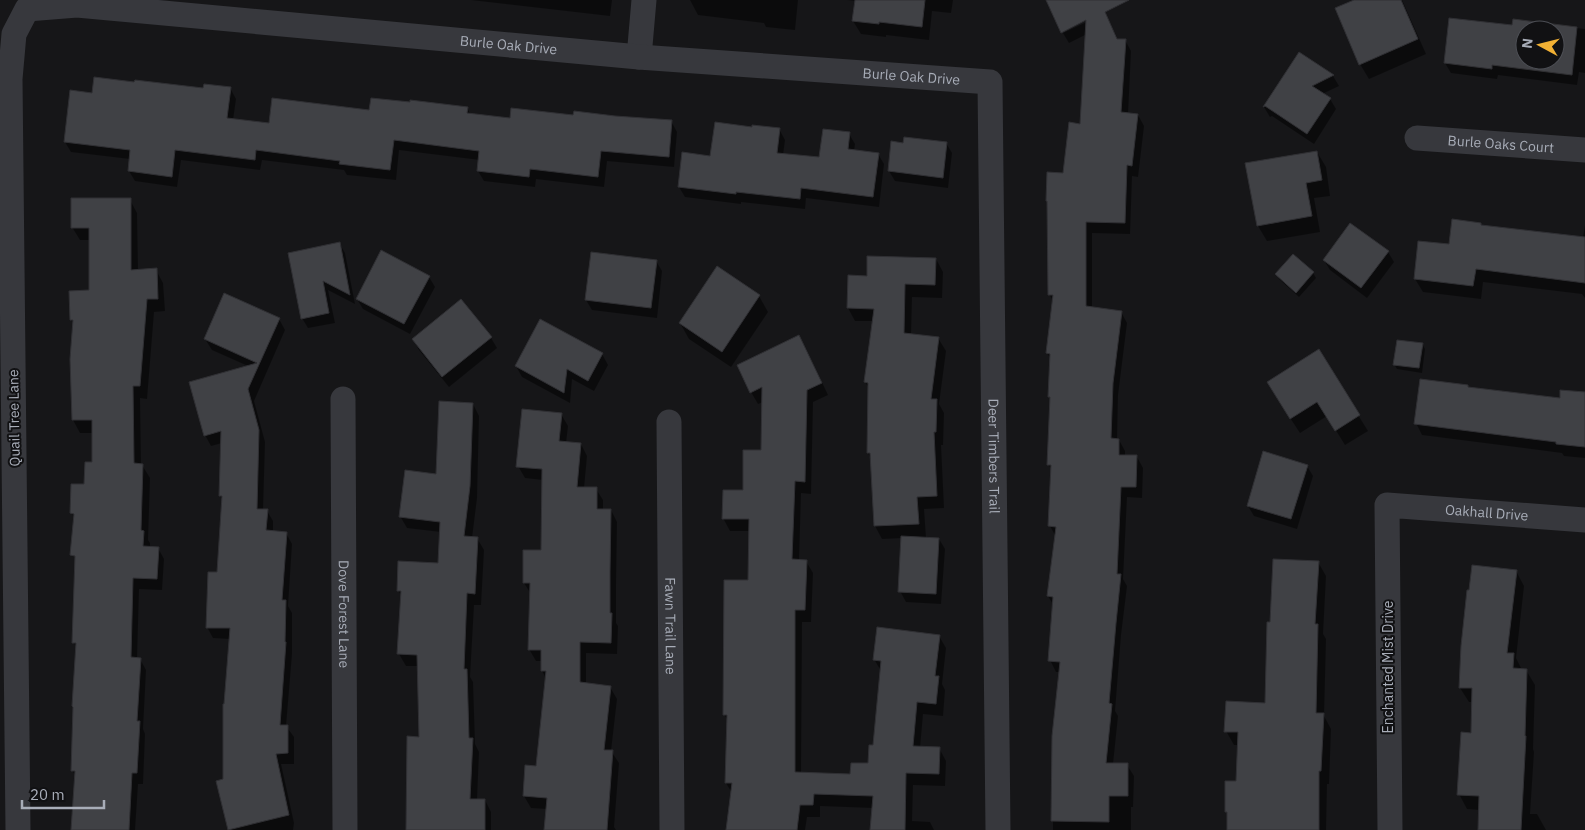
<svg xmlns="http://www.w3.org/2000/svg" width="1585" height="830" viewBox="0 0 1585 830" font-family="'IBM Plex Sans',sans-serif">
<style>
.shadow{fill:#0007;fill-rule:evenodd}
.building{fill:#404145;stroke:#303034;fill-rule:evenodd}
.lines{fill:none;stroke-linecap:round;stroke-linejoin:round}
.minor{stroke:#37383d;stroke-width:25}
.labels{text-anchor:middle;stroke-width:4;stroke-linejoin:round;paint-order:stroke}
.street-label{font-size:14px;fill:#a8adb8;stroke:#111113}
</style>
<rect width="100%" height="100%" fill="#161618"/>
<g class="shadow">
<polygon points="471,0 612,0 610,16"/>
<polygon points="690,0 798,0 795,30 766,27 764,23 698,15"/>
<polygon points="847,0 953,0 951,13 932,11 929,40 886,35 886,37 861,34 853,21 856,1"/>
<polygon points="1047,0 1099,0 1118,40 1125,40 1131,51 1128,114 1138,115 1144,126 1138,177 1132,176 1130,234 1092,233 1092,308 1121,312 1127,323 1118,395 1117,440 1119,440 1125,451 1125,456 1137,457 1143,468 1142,498 1127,497 1123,579 1127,586 1121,635 1115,711 1118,716 1113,764 1127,765 1134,776 1133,807 1131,807 1131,830 1053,830 1053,736 1060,672 1056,672 1050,660 1054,606 1048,596 1056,537 1050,526 1052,470 1048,464 1051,400 1049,396 1051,359 1047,353 1054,302 1049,294 1064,174 1082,125 1087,34 1069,43 1063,33 1093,19"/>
<polygon points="1357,0 1402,0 1426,54 1369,79 1360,64"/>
<path d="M1514 21 1585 29V73L1579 72 1577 85 1498 75 1497 79 1451 73 1445 63 1513 27ZM1525 30H1555V60H1525Z"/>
<polygon points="1299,54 1333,76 1339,86 1322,94 1330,99 1336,109 1314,144 1272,116 1270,117 1264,107"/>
<polygon points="230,88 236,99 233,120 270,124 370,111 467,108 471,115 511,120 574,117 671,121 677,132 674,167 607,161 604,187 536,179 535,187 484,181 478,171 480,160 399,150 396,180 347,175 344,170 262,160 260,170 181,160 177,187 135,181 129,171 130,159 71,152 65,142 93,94"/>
<polygon points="753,128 779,129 785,140 783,155 820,159 849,134 855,144 854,151 878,154 884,164 879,207 806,198 805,209 741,202 741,204 685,197 679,187 712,157"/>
<polygon points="946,143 952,153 948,188 895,181 889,171"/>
<polygon points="1317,152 1326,167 1330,196 1314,198 1320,232 1267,241 1258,226 1247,164"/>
<polygon points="130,200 137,213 138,270 156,270 163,283 165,311 154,312 147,399 140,398 141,465 142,465 150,478 148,540 150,543 150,547 158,548 164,559 162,590 139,589 137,659 140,659 146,670 143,729 145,734 143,784 138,784 135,830 73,830 76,777 72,770 77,648 74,643 76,568 74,518 72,513 85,486 93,464 93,433 80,433 73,420 71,359 74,324 71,320 91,291 91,240 80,240 72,227"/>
<polygon points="1480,224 1482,226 1583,238 1585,225 1585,298 1582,294 1483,282 1481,299 1423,292 1415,279 1450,246"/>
<polygon points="339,243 345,253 355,304 328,290 335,323 308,328 302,318"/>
<polygon points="1388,252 1394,262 1367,298 1330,270 1324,260"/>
<polygon points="936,259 943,272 942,298 912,297 911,335 938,338 946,351 939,404 944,413 943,445 941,445 944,508 924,509 926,538 939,539 945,549 941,604 906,602 900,591 903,538 882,539 875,526 871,459 868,453 869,388 865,382 874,321 855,321 848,308 868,277"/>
<polygon points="656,261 662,271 657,318 592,310 586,300"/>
<polygon points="1313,273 1316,278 1299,297 1279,279 1277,274"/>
<polygon points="429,277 435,287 410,334 363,309 357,299"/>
<polygon points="759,296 768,312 731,367 689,339 680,323"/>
<polygon points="279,319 285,330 254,401 265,442 263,510 267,511 273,521 273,532 286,533 292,544 288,606 292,613 292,654 286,726 294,737 294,764 281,764 294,823 293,830 229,830 218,782 224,780 230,639 213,638 207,627 218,573 223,500 220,496 222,443 211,446 205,435 248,366 212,350 205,339"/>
<polygon points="491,338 497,348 449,387 419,350 413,339"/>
<polygon points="1422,344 1425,349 1422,373 1397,369 1394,364"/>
<polygon points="806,349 828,395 813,402 811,494 801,493 799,561 806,561 813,573 811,622 802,622 801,773 852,775 870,764 874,747 881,671 874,659 939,636 946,648 942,684 945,690 943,716 923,714 920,748 939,748 946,761 945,786 913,785 912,821 930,822 934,830 871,830 873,808 820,806 820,817 807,817 805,830 727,830 732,793 726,783 728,721 724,714 749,582 750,531 730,531 723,518 744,492 762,452 763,402 758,404 751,392"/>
<polygon points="1318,351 1368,431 1345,445 1327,416 1300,433 1277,398"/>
<polygon points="602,354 608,365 594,391 572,379 570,403 522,377 516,366"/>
<polygon points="1468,388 1561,400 1585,394 1585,458 1564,456 1562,453 1422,435 1416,423"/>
<polygon points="473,404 479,416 477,498 472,538 477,538 484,550 481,605 474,605 470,677 473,682 475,744 479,752 477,800 485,800 491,812 491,830 407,830 420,738 419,666 406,666 399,654 402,597 398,590 439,564 441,532 407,528 400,516 437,475"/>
<polygon points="561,414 568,426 566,443 581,444 587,456 584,488 596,489 603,500 603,510 611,510 617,522 616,584 616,623 618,626 617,654 586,653 586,684 610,687 617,699 611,751 619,763 614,827 616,830 545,830 547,809 531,808 524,796 537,767 546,678 542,671 542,661 536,661 529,649 531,594 524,583 542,552 543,480 525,478 518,466"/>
<polygon points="1307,466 1313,476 1297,529 1254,516 1248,506"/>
<polygon points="1318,562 1326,576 1323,634 1326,639 1324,716 1331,729 1329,784 1327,784 1326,830 1228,830 1237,782 1239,745 1234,745 1226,731 1266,704 1271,624"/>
<polygon points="1516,571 1524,586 1516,658 1522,670 1526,670 1535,685 1533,749 1534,752 1530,814 1537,814 1546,830 1479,830 1480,810 1467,809 1459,794 1472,734 1473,702 1469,702 1460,688"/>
</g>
<g class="building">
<polygon points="855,0 925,0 922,27 879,22 879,24 852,21"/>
<polygon points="1046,0 1129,0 1105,12 1117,39 1126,39 1121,112 1138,114 1132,166 1127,165 1125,223 1086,222 1086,306 1122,311 1113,383 1111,438 1119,439 1119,455 1137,455 1136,487 1121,487 1117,574 1121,574 1116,623 1109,703 1112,704 1106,763 1128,763 1128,796 1109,796 1109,822 1051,821 1052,736 1060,662 1048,661 1053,597 1047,596 1056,527 1048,526 1051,465 1047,465 1050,397 1048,397 1050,354 1046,353 1053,295 1048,295 1047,201 1046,201 1047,172 1063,173 1069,122 1080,124 1086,20 1061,33"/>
<polygon points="1354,0 1401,0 1418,39 1359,65 1335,8"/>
<path d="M1449 18 1512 25 1513 19 1577 27 1572 75 1492 65V69L1444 63ZM1525 30H1555V60H1525Z"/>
<polygon points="1299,52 1334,75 1312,86 1331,98 1307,134 1265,106 1263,107"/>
<polygon points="94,77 134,82 135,80 203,88 204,84 231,87 227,118 269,123 272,98 369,110 371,98 410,102 410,100 468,107 467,113 510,118 511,108 573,115 574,111 615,116 672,120 669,157 601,151 598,177 530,169 529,177 477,171 479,151 394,140 390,170 339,164 340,161 256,150 255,160 175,150 172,177 128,171 130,150 64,142 70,90 92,93"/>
<polygon points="715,122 752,127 752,125 780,128 777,153 819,157 823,129 850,132 848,149 879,153 873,197 801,188 800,199 736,192 736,194 678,187 682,152 710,156"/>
<polygon points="904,137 947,142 943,178 888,171 891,141 903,143"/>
<polygon points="1317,151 1322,180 1306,183 1312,216 1257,226 1245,163"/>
<polygon points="71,198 131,198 131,270 157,268 158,299 147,299 140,386 133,386 134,463 143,464 141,530 144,531 143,546 159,547 157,579 133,578 131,657 141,658 137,721 140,721 137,773 132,773 129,830 71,830 75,771 71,771 73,707 72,706 76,643 72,643 75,556 70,555 74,514 70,513 71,484 84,484 85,462 92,462 92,420 72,420 70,359 73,320 70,320 69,291 89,290 89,228 71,228"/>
<polygon points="1452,219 1481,223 1481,225 1585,237 1585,283 1476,269 1473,286 1414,279 1418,241 1449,244"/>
<polygon points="1350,223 1389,251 1361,288 1323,260"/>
<polygon points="340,242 350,295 323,281 329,313 301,319 288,253"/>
<polygon points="381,250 430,276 404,324 356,299"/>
<polygon points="591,252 657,260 651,308 585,300"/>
<polygon points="1293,254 1314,272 1296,293 1275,274"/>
<polygon points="867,256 936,258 935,285 905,284 904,333 939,337 931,399 937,399 936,432 934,432 937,496 917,497 919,524 874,526 870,453 867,453 868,383 864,382 874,309 847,308 848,275 867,276"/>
<polygon points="717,266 760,295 722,352 679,323"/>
<polygon points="224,293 280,318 248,389 259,430 257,509 268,509 266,530 287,532 282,600 286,600 285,642 286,642 280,725 288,725 288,753 276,754 289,815 228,830 216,781 223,779 223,704 224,704 230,628 206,628 208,572 217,572 222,496 219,496 221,431 204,436 189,382 257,363 204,339"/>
<polygon points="461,299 492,337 442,377 412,339"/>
<polygon points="540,319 603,353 588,381 567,369 564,393 515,366"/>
<polygon points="799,335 822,383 807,390 805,482 795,481 792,559 807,560 805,610 795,610 795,772 850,774 851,763 868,763 869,745 873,745 881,661 873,660 877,627 940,635 935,676 939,676 936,704 917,702 913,746 940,747 939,774 906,773 905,830 870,830 873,796 814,794 813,805 800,805 797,830 726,830 732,783 725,783 727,715 723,715 724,580 748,580 749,519 722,519 723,490 743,490 743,450 761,450 762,387 750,393 737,365"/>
<polygon points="1397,340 1423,343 1419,368 1393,365"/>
<polygon points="1319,349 1360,415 1335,431 1317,402 1290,419 1267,382"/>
<polygon points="1420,379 1468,385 1468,387 1560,398 1560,390 1585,392 1585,447 1556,444 1556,442 1414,424"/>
<polygon points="439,401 473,403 470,486 464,536 478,537 475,594 467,593 464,669 467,669 469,738 473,738 470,799 485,799 485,830 406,830 407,736 419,737 417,655 397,654 401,591 397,591 398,561 438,563 440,522 399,517 405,470 436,474"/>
<polygon points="522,409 562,413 559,441 581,443 577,487 597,487 597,509 611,509 610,572 610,613 612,613 611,643 580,642 580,682 611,686 604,750 613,750 607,830 544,830 547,798 523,796 525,765 536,766 546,671 541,671 541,650 528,650 530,583 523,583 523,550 541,550 542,469 516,467"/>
<polygon points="1263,451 1308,465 1291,519 1247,506"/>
<polygon points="901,536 939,538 936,594 898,592"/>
<polygon points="1273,559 1319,561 1315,624 1318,624 1316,713 1324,713 1321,771 1319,771 1319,830 1227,830 1227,812 1225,812 1225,781 1236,781 1238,732 1224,732 1226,701 1265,703 1267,622 1270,622"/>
<polygon points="1472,565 1517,570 1507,653 1514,653 1513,668 1527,669 1525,736 1526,736 1521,830 1478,830 1479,796 1457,795 1461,732 1471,733 1472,688 1459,688 1461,646 1467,590 1469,590"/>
</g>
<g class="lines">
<g class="minor">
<polyline points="639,57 644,0"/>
<path id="s1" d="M1417 138 1585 150"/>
<path id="s2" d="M343 399 345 830"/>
<path id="s3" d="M669 422 672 830"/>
<path id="s4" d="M18 830 10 79 14 34 27 9 77 5 639 57 990 82 998 830"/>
<path id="s5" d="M1390 830 1387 505 1585 520"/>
</g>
</g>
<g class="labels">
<g class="street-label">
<text dy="5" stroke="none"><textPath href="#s4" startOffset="1308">Burle Oak Drive</textPath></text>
<text dy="5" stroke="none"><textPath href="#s4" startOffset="1712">Burle Oak Drive</textPath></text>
<text dy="5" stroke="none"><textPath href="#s1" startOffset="84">Burle Oaks Court</textPath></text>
<text transform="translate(14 418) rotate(-91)" y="5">Quail Tree Lane</text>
<text dy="5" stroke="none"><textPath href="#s4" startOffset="2165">Deer Timbers Trail</textPath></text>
<text dy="5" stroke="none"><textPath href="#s5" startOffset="425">Oakhall Drive</textPath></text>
<text dy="5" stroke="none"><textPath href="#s2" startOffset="215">Dove Forest Lane</textPath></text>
<text dy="5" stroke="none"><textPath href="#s3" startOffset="204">Fawn Trail Lane</textPath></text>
<text transform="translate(1388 667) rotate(-90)" y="5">Enchanted Mist Drive</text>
</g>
</g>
<g transform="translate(1540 45) rotate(277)"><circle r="24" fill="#111113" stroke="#4d4f55"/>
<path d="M0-4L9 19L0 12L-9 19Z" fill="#f2b134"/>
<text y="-8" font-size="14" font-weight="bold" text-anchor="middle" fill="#a8adb8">N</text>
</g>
<path d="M22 800v8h82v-8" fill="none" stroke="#a8adb8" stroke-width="2.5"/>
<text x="30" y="800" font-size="15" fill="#a8adb8" stroke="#111113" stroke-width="4" paint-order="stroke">20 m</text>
</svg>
